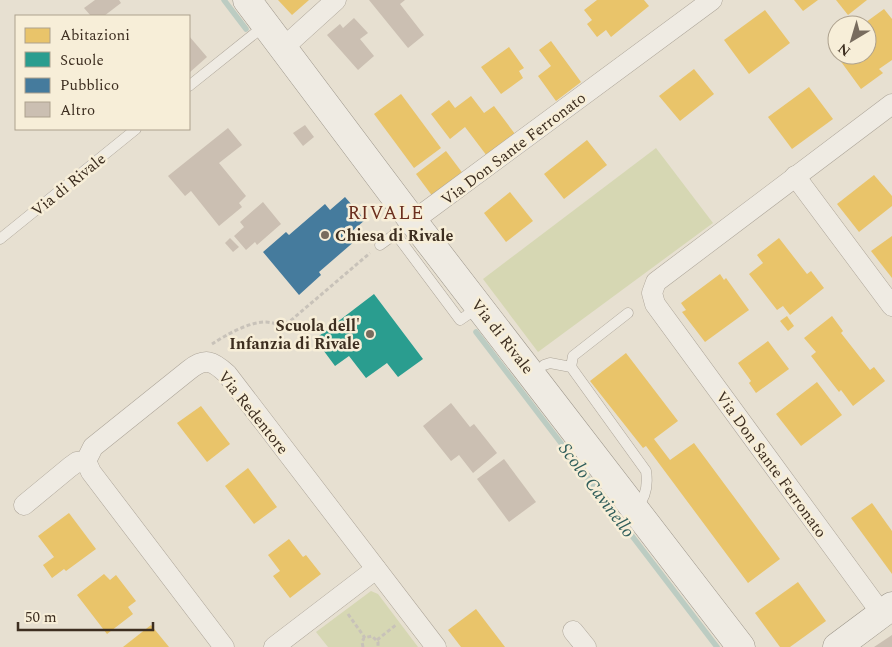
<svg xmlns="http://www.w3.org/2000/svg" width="892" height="647" viewBox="0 0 892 647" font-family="Spectral,serif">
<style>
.green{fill:#d6d7b3}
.homes{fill:#e9c46a}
.schools{fill:#2a9d8f}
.public{fill:#457b9d}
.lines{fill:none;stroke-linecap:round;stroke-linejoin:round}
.stream{stroke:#bcccc2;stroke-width:5.5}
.building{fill:#cbbfb2}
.lane-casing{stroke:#ada599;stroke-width:11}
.street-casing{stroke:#ada599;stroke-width:21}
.secondary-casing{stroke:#9c958a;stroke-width:29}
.path{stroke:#c8c2b9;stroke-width:3;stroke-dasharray:4 2.5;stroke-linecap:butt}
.lane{stroke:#efebe3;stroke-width:10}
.street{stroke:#efebe3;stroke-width:20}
.secondary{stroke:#efebe3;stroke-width:28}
.poi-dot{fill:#786c5e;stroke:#f7eed8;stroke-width:2}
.labels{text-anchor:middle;stroke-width:5;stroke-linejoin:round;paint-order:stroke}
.street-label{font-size:16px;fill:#3d2e20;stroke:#f7eed8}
.poi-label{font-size:16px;font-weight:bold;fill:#3d2e20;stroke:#f7eed8;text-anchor:start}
.water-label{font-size:18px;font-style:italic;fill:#2f5d5a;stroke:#f7eed8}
.quarter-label{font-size:19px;letter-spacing:1px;fill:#6b2e1e;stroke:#f7eed8}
</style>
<rect width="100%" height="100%" fill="#e7e0d1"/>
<g class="green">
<polygon points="656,148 713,223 538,352 483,279"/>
<polygon points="371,591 378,594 418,647 328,647 316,632"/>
</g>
<g class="homes">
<polygon points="278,0 309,0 292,15"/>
<polygon points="597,0 644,0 649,6 611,37 606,30 597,37 587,24 592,20 584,10"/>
<polygon points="794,0 818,0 803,11"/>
<polygon points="836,0 867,0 848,15"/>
<polygon points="884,9 892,19 892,60 879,69 883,73 861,89 831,48 837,44 837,55 867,55 867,25 862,25"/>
<polygon points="765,10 790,43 749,74 724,40"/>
<polygon points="551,41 581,82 556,101 538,76 551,66 539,50"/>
<polygon points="509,47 524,68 519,71 523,78 501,94 481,67"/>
<polygon points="694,69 714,94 680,121 659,96"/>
<polygon points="809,87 833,119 792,149 768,117"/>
<polygon points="401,94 441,148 414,168 374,114"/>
<polygon points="471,96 484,113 494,106 515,134 487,156 465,127 450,139 431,114 449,100 455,108"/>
<polygon points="587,140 607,165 564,199 544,174"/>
<polygon points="446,151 464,175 433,197 416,174"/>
<polygon points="874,175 892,196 892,206 859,232 837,204"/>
<polygon points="510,192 533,221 506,242 484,213"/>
<polygon points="892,236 892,278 871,251"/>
<polygon points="779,238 807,274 811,271 824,288 790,315 783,306 777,310 749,274 763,263 757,255"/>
<polygon points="720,274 724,280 726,278 749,310 705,342 682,312 686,310 681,303"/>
<polygon points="787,316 794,326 788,331 780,321"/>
<polygon points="832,316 843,331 841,333 870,370 874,367 885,381 853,406 841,390 839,392 811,356 816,352 804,338"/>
<polygon points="768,341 789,369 756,393 749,383 751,381 738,363"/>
<polygon points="626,353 678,421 654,439 670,460 694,443 780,559 748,583 646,446 643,448 590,381"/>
<polygon points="817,382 842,415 801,446 776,414"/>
<polygon points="201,406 230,444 207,462 177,423"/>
<polygon points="248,468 277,507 254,524 225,486"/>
<polygon points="872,503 892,531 892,574 851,518"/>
<polygon points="69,513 96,549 66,571 64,569 52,578 43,565 54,557 38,536"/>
<polygon points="289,539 303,557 306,555 321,574 290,598 273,576 280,571 268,555"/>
<polygon points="104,574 110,580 116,575 136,601 128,607 133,614 107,634 77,595"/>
<polygon points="798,582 826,621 790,647 780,647 755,613"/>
<polygon points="476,609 505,647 461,647 448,630"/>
<polygon points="151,625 169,647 123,647"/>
</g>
<polygon class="schools" points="374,294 423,359 398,377 387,363 366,378 349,356 335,366 315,339"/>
<polygon class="public" points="345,197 365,220 350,233 356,240 319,272 321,275 299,295 263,252 286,232 289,235 325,204 330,210"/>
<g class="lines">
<g class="stream">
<polyline points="224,0 246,29"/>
<polyline points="476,332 717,647"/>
</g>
</g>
<g class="building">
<polygon points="95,0 119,0 121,3 104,16 91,16 84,8"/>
<polygon points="369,0 405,0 400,4 424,35 408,48"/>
<polygon points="354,18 368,33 360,39 374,56 358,70 327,35 340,24 343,28"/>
<polygon points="189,36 207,57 189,73"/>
<polygon points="305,125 314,137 303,146 293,133"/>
<polygon points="228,128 242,145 219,163 246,196 239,203 242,207 219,226 191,191 185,196 168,176"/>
<polygon points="263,202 281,224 257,245 255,242 246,250 234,236 244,227 240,222"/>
<polygon points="230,238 239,247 233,252 225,243"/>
<polygon points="451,403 470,427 474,424 497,453 473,473 459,455 451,461 423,426"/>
<polygon points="504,459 536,502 509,522 477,479"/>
<polygon points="892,635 892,647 874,647"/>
</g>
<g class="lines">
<defs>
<g id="lane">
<polyline points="189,86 264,26"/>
<polyline points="395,233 460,320 479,307"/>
<polyline points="0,239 136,129"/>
<polyline points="380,245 412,222"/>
<path d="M544 365 550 363 571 367 646 471C648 484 646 498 636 508"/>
<polyline points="571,367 573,356 628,313"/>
</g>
<g id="street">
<polyline points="282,46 293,39 336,0"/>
<polyline points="795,176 892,306"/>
<polyline points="413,221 712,0"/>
<polyline points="86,461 91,472 224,647"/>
<path d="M24 505 70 467 77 462 86 461 93 447 189 370C205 357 213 361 227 374L436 647"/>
<polyline points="882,614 655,304 652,293 656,282 892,104"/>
<polyline points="573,631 586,647"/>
<polyline points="274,647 376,569"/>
</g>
<g id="secondary">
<polyline points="247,0 413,221 741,647"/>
<polyline points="837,647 892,606"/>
</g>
</defs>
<use href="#lane" class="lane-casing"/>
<use href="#street" class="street-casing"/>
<use href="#secondary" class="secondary-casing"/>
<g class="path">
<path d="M212 344C226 335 248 322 266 322 278 323 275 326 289 322L370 253"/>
<polyline points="348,614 365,638"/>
<polyline points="377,640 397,624"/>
<polyline points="363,647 362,642 364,638 372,636 378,642 378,647"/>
</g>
<use href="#lane" class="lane"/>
<use href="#street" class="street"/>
<use href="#secondary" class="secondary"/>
</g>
<g class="poi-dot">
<circle cx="325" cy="235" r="5"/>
<circle cx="370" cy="334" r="5"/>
</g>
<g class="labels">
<g class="street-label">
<text transform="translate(513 148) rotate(-37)" y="6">Via Don Sante Ferronato</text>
<text transform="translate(68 184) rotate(-39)" y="6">Via di Rivale</text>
<text transform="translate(503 336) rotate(52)" y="6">Via di Rivale</text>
<text transform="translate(254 412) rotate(51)" y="6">Via Redentore</text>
<text transform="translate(772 464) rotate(54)" y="6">Via Don Sante Ferronato</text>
</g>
<g class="poi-label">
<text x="335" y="241">Chiesa di Rivale</text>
<text x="360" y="331" text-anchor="end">Scuola dell'<tspan x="360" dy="18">Infanzia di Rivale</tspan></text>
</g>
<g class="water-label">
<text transform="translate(597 490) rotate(53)" y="6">Scolo Cavinello</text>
</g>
<g class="quarter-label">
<text x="386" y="219">RIVALE</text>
</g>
</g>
<rect x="15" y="15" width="175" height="115" fill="#f7eed8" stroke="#ada18e"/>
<rect x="25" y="28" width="25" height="15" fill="#e9c46a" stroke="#ada18e"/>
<text x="60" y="40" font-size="15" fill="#3d2e20">Abitazioni</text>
<rect x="25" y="52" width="25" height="15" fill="#2a9d8f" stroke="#ada18e"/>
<text x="60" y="65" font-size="15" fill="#3d2e20">Scuole</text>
<rect x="25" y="78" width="25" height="15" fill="#457b9d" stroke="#ada18e"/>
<text x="60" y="90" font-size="15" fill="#3d2e20">Pubblico</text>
<rect x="25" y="102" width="25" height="15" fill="#cbbfb2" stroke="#ada18e"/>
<text x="60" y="115" font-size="15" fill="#3d2e20">Altro</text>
<g transform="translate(852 40) rotate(218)"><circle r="24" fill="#f7eed8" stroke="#ada18e"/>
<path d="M0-4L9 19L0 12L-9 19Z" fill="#786c5e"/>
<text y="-8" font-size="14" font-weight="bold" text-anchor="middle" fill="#3d2e20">N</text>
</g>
<path d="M18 622v8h135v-8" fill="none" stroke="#3d2e20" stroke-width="2.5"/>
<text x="25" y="622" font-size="15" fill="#3d2e20" stroke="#f7eed8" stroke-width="4" paint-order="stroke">50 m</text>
</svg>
